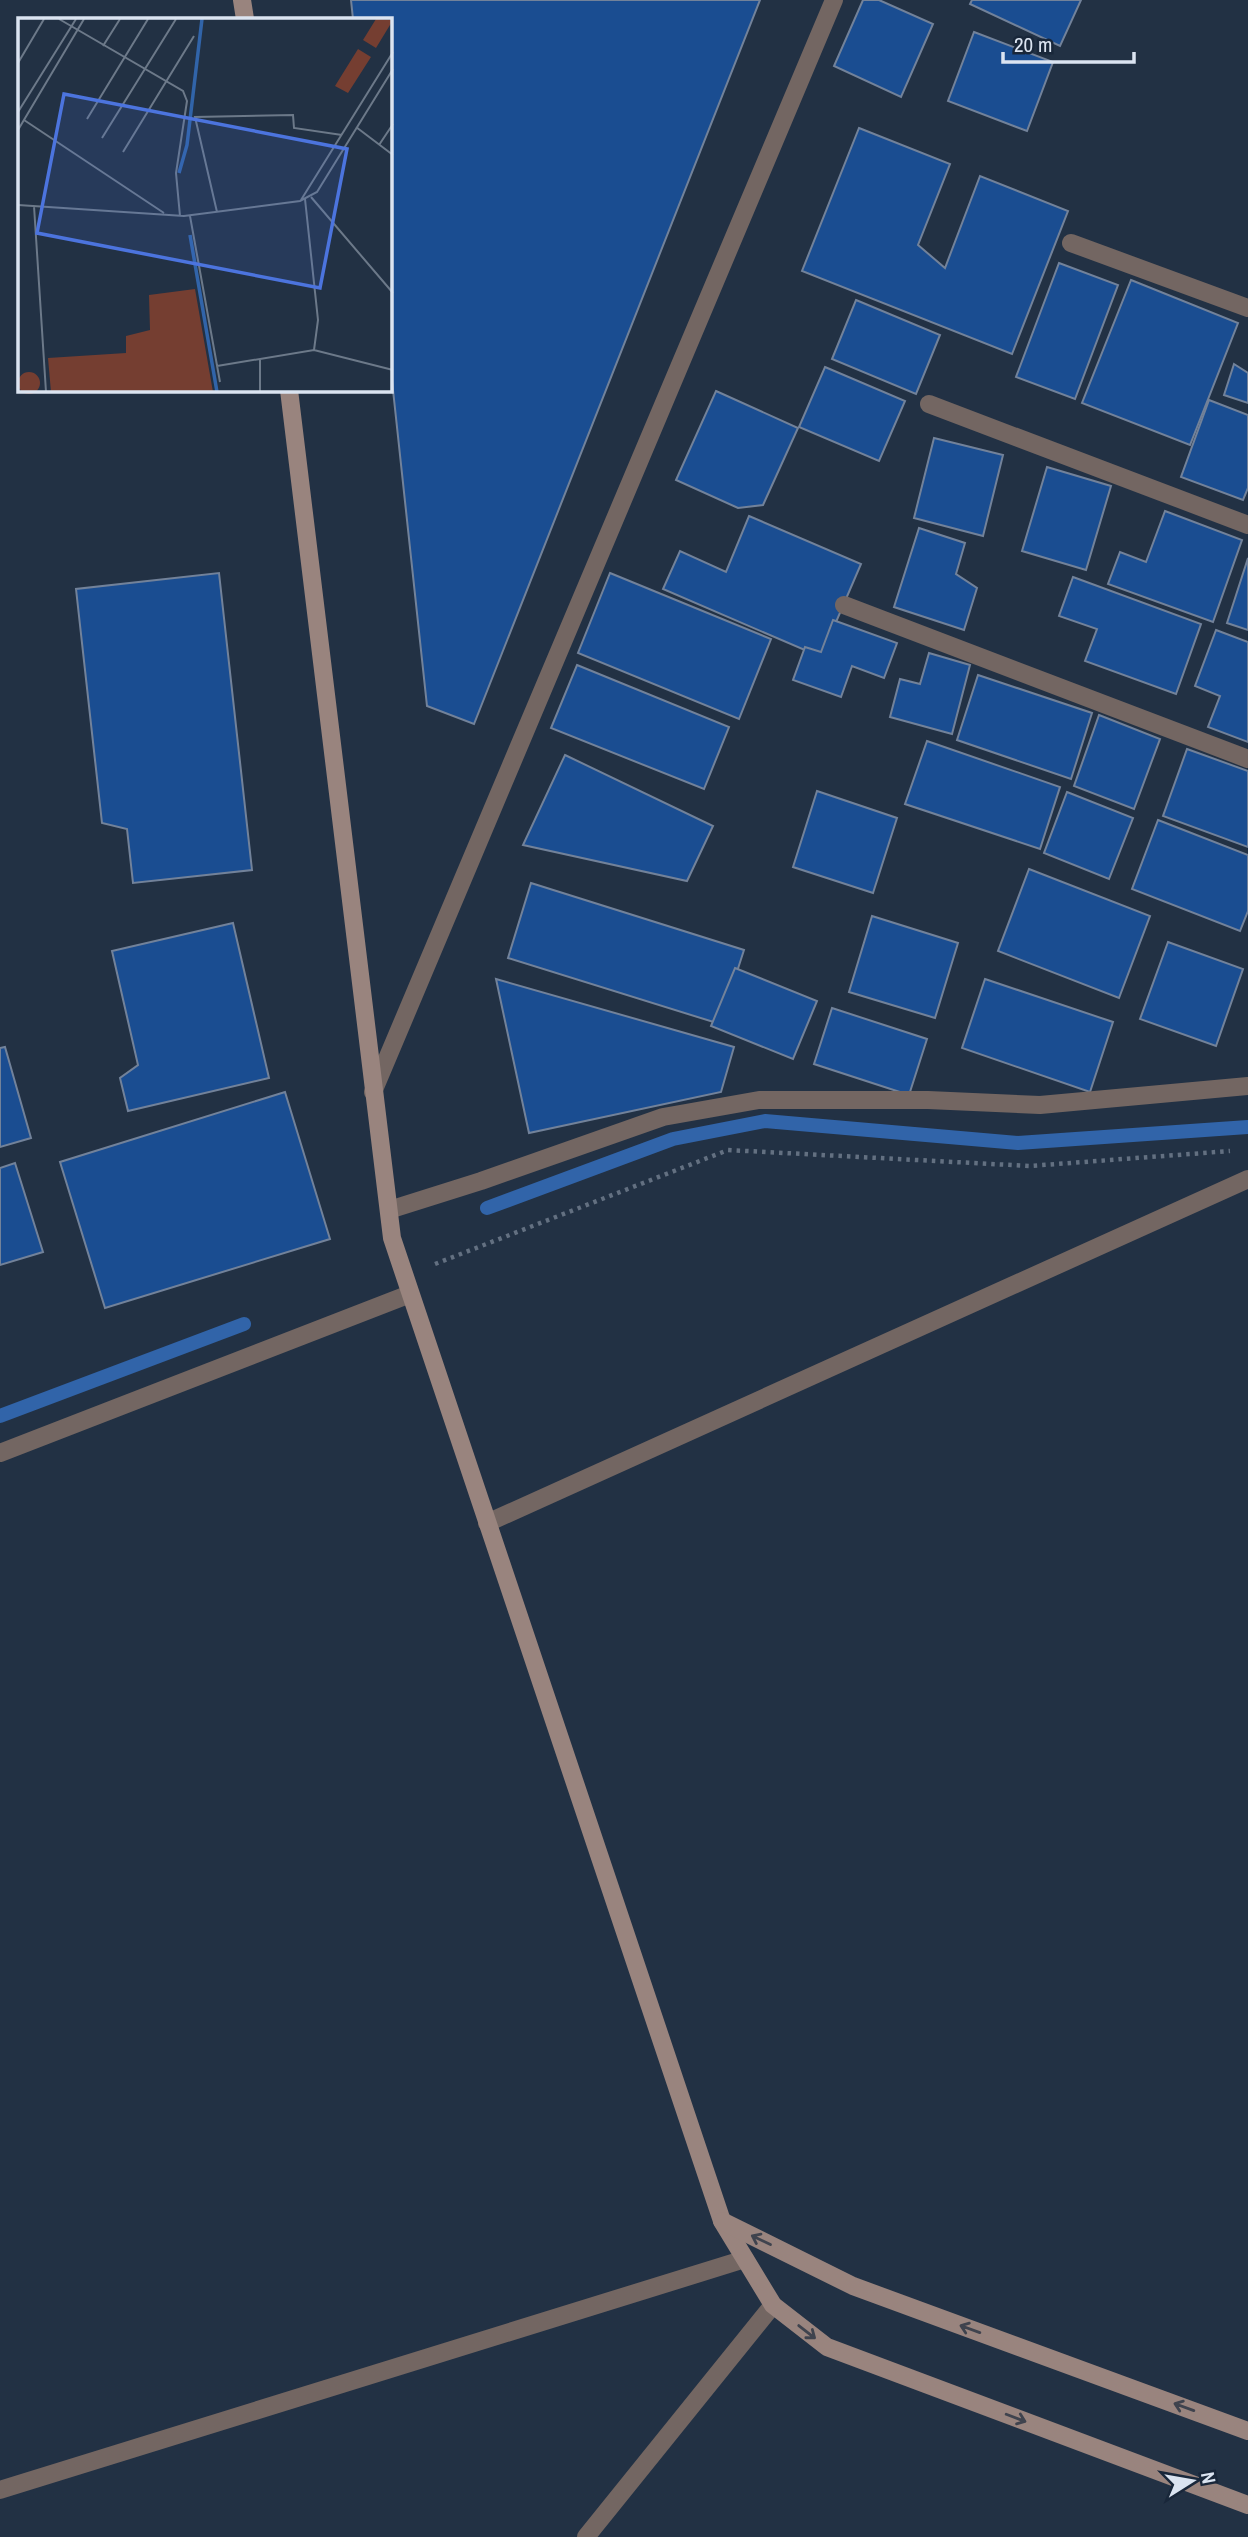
<svg xmlns="http://www.w3.org/2000/svg" width="1248" height="2537" viewBox="0 0 1248 2537" font-family="'Archivo Narrow',sans-serif">
<style>
.lines{fill:none;stroke-linecap:round;stroke-linejoin:round}
.stream{stroke:#3164a9;stroke-width:14}
.building{fill:#1a4d91;stroke:#72829a;stroke-width:2}
.path{stroke:#637081;stroke-width:4.5;stroke-dasharray:3.5 5;stroke-linecap:butt}
.minor{stroke:#736662;stroke-width:18}
.secondary{stroke:#99847e;stroke-width:18}
.oneway{stroke:#3f434e}
.inset-river{fill:none;stroke:#3164a9;stroke-width:3.5}
.inset-road{fill:none;stroke:#6c7989;stroke-width:2}
.view{fill:#4c74de;fill-opacity:0.15;stroke:#4c74de;stroke-width:3.5}
.inset-edge{fill:none;stroke:#dbe4f1;stroke-width:3.5}
</style>
<rect width="100%" height="100%" fill="#223144"/>
<g class="lines">
<g class="stream">
<polyline points="487,1208 673,1139 765,1121 1018,1143 1248,1127"/>
<polyline points="0,1416 244,1324"/>
</g>
</g>
<g class="building">
<polygon points="351,0 760,0 474,724 427,706 390,362 390,19 353,19"/>
<polygon points="863,0 879,0 933,24 901,97 834,66"/>
<polygon points="972,0 1081,0 1060,46 970,4"/>
<polygon points="974,32 1053,62 1027,131 948,101"/>
<polygon points="859,128 950,164 918,245 945,268 980,176 1068,211 1012,354 802,271"/>
<polygon points="1059,263 1118,285 1075,399 1016,377"/>
<polygon points="1131,280 1238,323 1190,445 1082,403"/>
<polygon points="856,300 940,335 916,394 832,359"/>
<polygon points="1234,364 1248,373 1248,403 1224,395"/>
<polygon points="825,367 905,401 879,461 799,427"/>
<polygon points="716,391 798,428 763,505 738,508 676,480"/>
<polygon points="1209,400 1248,415 1248,488 1243,500 1181,477"/>
<polygon points="934,438 1003,455 983,536 914,518"/>
<polygon points="1047,467 1111,486 1086,570 1022,551"/>
<polygon points="1165,511 1242,540 1213,622 1108,584 1120,552 1146,562"/>
<polygon points="749,516 861,564 821,657 663,589 680,551 726,572"/>
<polygon points="919,528 965,543 956,574 977,588 964,630 894,607"/>
<polygon points="1248,558 1248,630 1227,623"/>
<polygon points="219,573 252,870 133,883 127,829 102,823 76,589"/>
<polygon points="610,573 771,639 739,719 578,653"/>
<polygon points="1073,577 1201,624 1176,694 1085,661 1097,629 1059,616"/>
<polygon points="833,620 897,643 884,678 852,666 841,697 793,680 805,647 821,652"/>
<polygon points="1216,630 1248,642 1248,742 1208,727 1220,696 1195,686"/>
<polygon points="929,653 970,665 952,734 890,717 900,679 920,684"/>
<polygon points="577,665 729,727 704,789 551,728"/>
<polygon points="978,675 1092,713 1071,779 957,740"/>
<polygon points="1099,715 1160,739 1134,809 1074,786"/>
<polygon points="927,741 1060,787 1040,849 905,804"/>
<polygon points="1187,749 1248,771 1248,847 1163,816"/>
<polygon points="565,755 713,826 687,881 523,845"/>
<polygon points="817,791 897,818 873,893 793,867"/>
<polygon points="1067,792 1133,818 1109,879 1044,853"/>
<polygon points="1158,820 1248,855 1248,911 1240,931 1132,889"/>
<polygon points="1029,869 1150,916 1119,998 998,951"/>
<polygon points="531,883 744,950 720,1024 508,958"/>
<polygon points="872,916 958,943 935,1018 849,992"/>
<polygon points="233,923 269,1078 128,1111 120,1078 138,1065 112,951"/>
<polygon points="1168,942 1243,969 1216,1046 1140,1019"/>
<polygon points="735,968 817,1001 793,1059 711,1026"/>
<polygon points="496,979 734,1047 721,1092 529,1133"/>
<polygon points="985,979 1113,1022 1090,1092 962,1048"/>
<polygon points="832,1008 927,1039 909,1095 814,1064"/>
<polygon points="5,1047 31,1138 0,1147 0,1048"/>
<polygon points="285,1092 330,1239 105,1308 60,1162"/>
<polygon points="15,1163 43,1252 0,1265 0,1168"/>
</g>
<g class="lines">
<polyline class="path" points="435,1264 728,1150 1030,1166 1230,1151"/>
<g class="minor">
<polyline points="1071,243 1248,308"/>
<polyline points="929,404 1248,525"/>
<polyline points="844,605 1248,759"/>
<polyline points="373,1092 834,0"/>
<polyline points="389,1210 481,1181 663,1117 759,1100 928,1100 1040,1105 1248,1086"/>
<polyline points="0,1453 410,1294"/>
<polyline points="487,1523 1248,1179"/>
<polyline points="0,2490 745,2259"/>
<polyline points="586,2537 773,2305"/>
</g>
<g class="secondary">
<polyline points="242,0 245,19"/>
<polyline points="289,390 392,1238 722,2221 773,2305 827,2347 1248,2505"/>
<polyline points="722,2221 853,2286 1248,2431"/>
</g>
</g>
<defs><path id="oneway-shaft" d="M-6 0H5M1.5-3L5.5 0L1.5 3" fill="none" stroke-width="1.6" stroke-linecap="round" stroke-linejoin="round" transform="scale(1.75)"/></defs>
<g class="oneway">
<use href="#oneway-shaft" transform="translate(761 2240) rotate(-154)"/>
<use href="#oneway-shaft" transform="translate(970 2329) rotate(-160)"/>
<use href="#oneway-shaft" transform="translate(807 2332) rotate(38)"/>
<use href="#oneway-shaft" transform="translate(1184 2407) rotate(-160)"/>
<use href="#oneway-shaft" transform="translate(1016 2418) rotate(21)"/>
</g>
<g transform="translate(18 18)">
<rect width="374" height="374" fill="#223144"/>
<path d="M358 1 375 2 358 30 345 22ZM340 31 353 39 330 75 317 68ZM177 271 195 374H33L30 340 108 335V318L132 312 131 277ZM0 365a11 11 0 1 1 22 0a11 11 0 1 1-22 0Z" fill="#753e31"/>
<path class="inset-river" d="M161 155 169 127 184 1M172 217 199 374"/>
<path class="inset-road" d="M41 1 165 73 169 83 158 155 162 198M85 28 102 1M0 45 26 1M0 94 58 1M69 101 130 1M6 102 146 195M338 109 375 137M0 112 66 1M84 120 158 1M361 127 375 106M105 134 176 18M293 179 375 275M287 181 300 302 296 332M283 182 375 34M0 187 166 198 282 183 299 174 375 51M16 188 28 374M199 194 177 99 275 97 276 110 324 117M172 198 202 364M242 341V374M199 348 296 332 375 352"/>
<path class="view" d="M46 76 329 131 302 270 19 215Z"/>
<rect width="374" height="374" class="inset-edge"/>
</g>
<g transform="translate(1192 2481) rotate(79)" stroke="#19273a" stroke-width="5" paint-order="stroke">
<path d="M0-5L12 26L0 18L-12 26Z" fill="#dbe4f1"/>
<text y="-10" font-size="19" font-weight="bold" text-anchor="middle" fill="#dbe4f1">N</text>
</g>
<path d="M1003 52v10h131v-10" fill="none" stroke="#dbe4f1" stroke-width="3.5"/>
<text x="1014" y="52" font-size="21" fill="#dbe4f1" stroke="#19273a" stroke-width="5" paint-order="stroke">20 m</text>
</svg>
